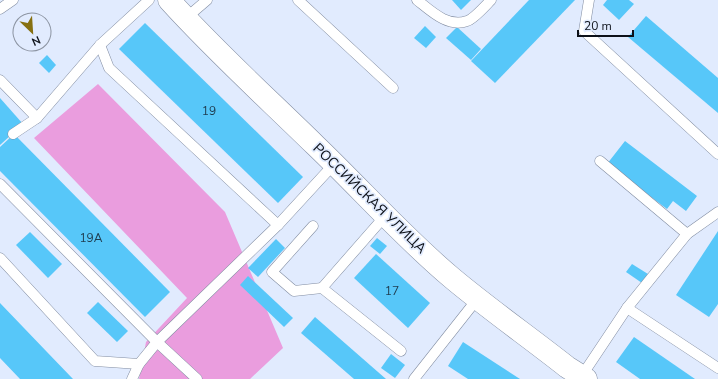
<svg xmlns="http://www.w3.org/2000/svg" width="718" height="379" viewBox="0 0 718 379" font-family="'Nunito Sans',sans-serif">
<style>
.forest{fill:#ea9dde}
.building{fill:#57c7f9}
.lines{fill:none;stroke-linecap:round;stroke-linejoin:round}
.service-casing{stroke:#828da2;stroke-width:11}
.secondary-casing{stroke:#828da2;stroke-width:23}
.service{stroke:#fff;stroke-width:10}
.secondary{stroke:#fff;stroke-width:22}
.labels{text-anchor:middle;stroke-width:3.5;stroke-linejoin:round;paint-order:stroke}
.number-label{font-size:12px;fill:#203e51}
.street-label{font-size:14px;fill:#0d1119;stroke:#e1ebfe}
</style>
<rect width="100%" height="100%" fill="#e1ebfe"/>
<polygon class="forest" points="98,84 225,212 283,348 250,379 139,379 146,342 187,298 34,138"/>
<g class="building">
<polygon points="452,0 471,0 461,10"/>
<polygon points="529,0 575,0 495,83 471,61"/>
<polygon points="607,0 629,0 634,4 619,20 603,5"/>
<polygon points="646,16 718,78 718,113 628,37"/>
<polygon points="145,23 303,177 278,203 119,49"/>
<polygon points="425,26 436,37 426,48 414,38"/>
<polygon points="457,27 481,49 471,60 446,38"/>
<polygon points="47,55 56,65 49,73 39,63"/>
<polygon points="0,98 23,124 0,145"/>
<polygon points="14,134 170,292 145,317 0,171 0,147"/>
<polygon points="625,141 697,196 686,211 673,201 667,209 607,164"/>
<polygon points="718,231 718,304 709,317 676,295"/>
<polygon points="30,232 62,264 48,278 16,245"/>
<polygon points="377,238 387,246 380,254 370,246"/>
<polygon points="276,239 285,248 258,277 248,268"/>
<polygon points="376,254 430,303 408,328 354,278"/>
<polygon points="632,264 648,274 642,283 626,272"/>
<polygon points="248,276 293,318 284,327 240,285"/>
<polygon points="98,302 128,331 117,342 87,313"/>
<polygon points="0,303 47,352 73,379 20,379 0,358"/>
<polygon points="315,317 386,379 354,379 301,333"/>
<polygon points="634,337 695,379 640,379 616,362"/>
<polygon points="463,342 520,379 468,379 448,366"/>
<polygon points="391,354 405,365 395,378 381,368"/>
</g>
<g class="lines">
<defs>
<g id="service">
<polyline points="298,0 393,88"/>
<path d="M417 0C431 11 448 28 467 21 474 19 486 5 491 0"/>
<polyline points="589,0 584,31 718,154"/>
<polyline points="0,9 13,0"/>
<polyline points="186,18 207,0"/>
<polyline points="100,45 109,68 278,225"/>
<polyline points="0,80 37,118 100,45 149,0"/>
<polyline points="13,134 37,118"/>
<polyline points="600,161 687,234"/>
<polyline points="0,184 157,342 197,379"/>
<polyline points="385,216 322,288 401,351"/>
<polyline points="313,226 272,272 294,291 322,288"/>
<polyline points="0,258 95,361 139,364"/>
<polyline points="627,308 718,368"/>
<polyline points="581,377 627,308 687,234 718,212"/>
<polyline points="132,379 139,364 157,342 278,225 335,163"/>
<polyline points="414,379 478,298"/>
</g>
<path id="secondary" d="M169 0C215 51 266 97 315 145 361 189 403 237 452 278 489 309 529 337 567 367L586 379"/>
</defs>
<use href="#service" class="service-casing"/>
<use href="#secondary" class="secondary-casing"/>
<use href="#service" class="service"/>
<use href="#secondary" class="secondary"/>
</g>
<g class="labels">
<g class="number-label">
<text x="209" y="115">19</text>
<text x="91" y="242">19А</text>
<text x="392" y="295">17</text>
</g>
<g class="street-label">
<text transform="translate(370 198) rotate(44)" y="5">РОССИЙСКАЯ УЛИЦА</text>
</g>
</g>
<g transform="translate(32 32) rotate(155)"><circle r="19" fill="#e1ebfe" stroke="#8c94a2"/>
<path d="M0-3L7 15L0 10L-7 15Z" fill="#867011"/>
<text y="-6" font-size="11" font-weight="bold" text-anchor="middle" fill="#0d1119">N</text>
</g>
<path d="M578 30v6h55v-6" fill="none" stroke="#0d1119" stroke-width="2"/>
<text x="584" y="30" font-size="12" fill="#0d1119" stroke="#e1ebfe" stroke-width="3" paint-order="stroke">20 m</text>
</svg>
